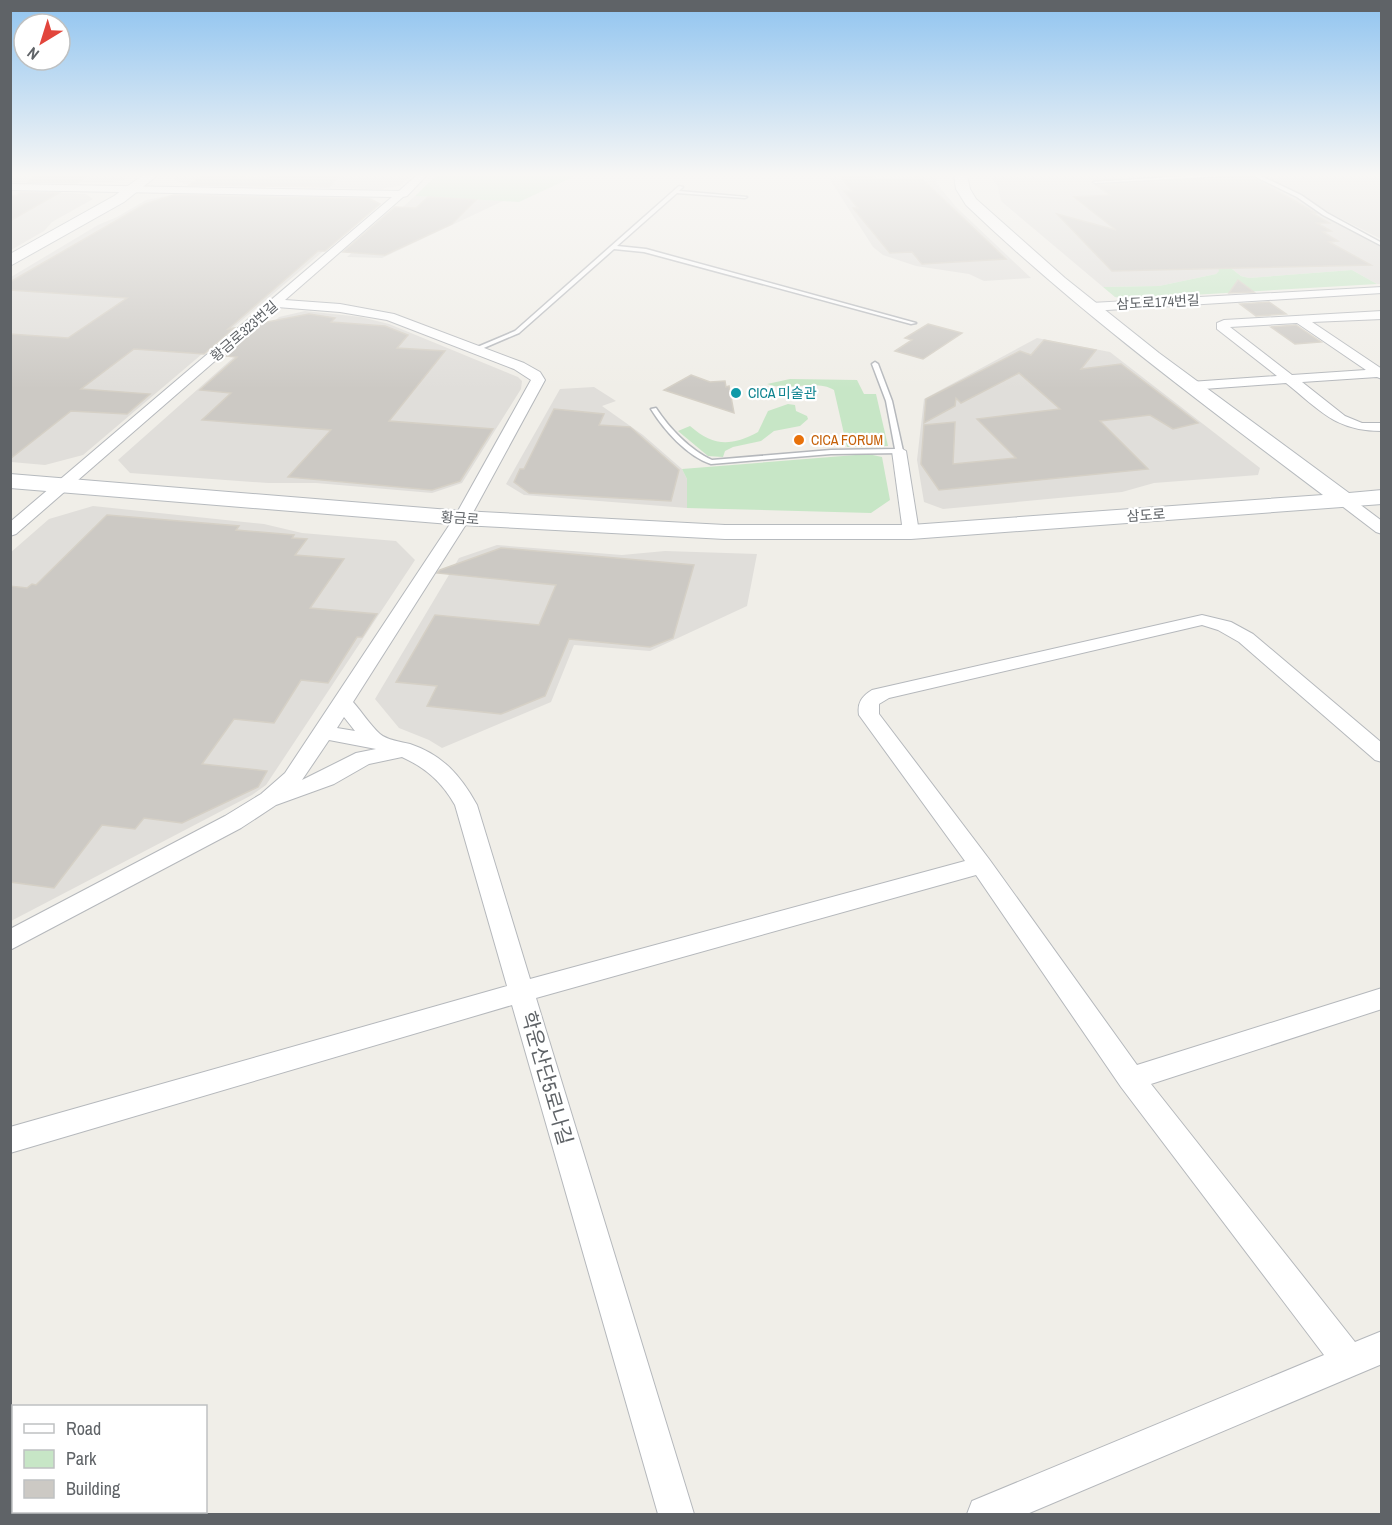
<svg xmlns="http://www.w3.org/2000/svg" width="1392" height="1525" viewBox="0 0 1392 1525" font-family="'Archivo Narrow','Noto Sans KR',sans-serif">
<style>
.industrial{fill:#e0deda}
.green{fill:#c7e6c6}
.building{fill:#ccc9c4;stroke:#d5d0c6;stroke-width:1.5}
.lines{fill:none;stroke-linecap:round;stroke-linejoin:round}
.lane-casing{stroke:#b5b8bc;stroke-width:3}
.street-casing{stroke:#b5b8bc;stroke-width:2}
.secondary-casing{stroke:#b6babe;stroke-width:2}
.lane{fill:#fff;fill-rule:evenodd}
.street{fill:#fff;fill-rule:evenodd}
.secondary{fill:#fff;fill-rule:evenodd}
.culture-dot{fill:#0f9aa8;stroke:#fff;stroke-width:2}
.food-dot{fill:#e8710a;stroke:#fff;stroke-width:2}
.labels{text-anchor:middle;stroke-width:4.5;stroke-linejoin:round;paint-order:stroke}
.far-street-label{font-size:14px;fill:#5f6367;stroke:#fff}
.far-culture-label{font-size:14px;fill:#0d838f;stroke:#fff;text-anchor:start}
.far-food-label{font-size:14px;fill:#c56008;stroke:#fff;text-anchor:start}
.near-street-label{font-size:20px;fill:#5f6367;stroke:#fff}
</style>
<rect width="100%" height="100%" fill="#f0eee8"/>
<g class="industrial">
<polygon points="11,175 129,175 123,180 113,182 27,183 11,182"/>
<polygon points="179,175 412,175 400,186 379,189 185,184 174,180"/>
<polygon points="827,175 936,175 937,184 956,207 1031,278 984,281 969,274 916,266 883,255 873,247"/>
<polygon points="990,175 1249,175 1290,195 1381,247 1381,284 1377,284 1352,270 1249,278 1241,276 1227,265 1216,274 1159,286 1103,287 1001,201 998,187"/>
<polygon points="1261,175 1381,175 1381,239 1332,214 1305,197"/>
<polygon points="11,190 86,194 93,199 52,222 44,231 11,250"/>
<polygon points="243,194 369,197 380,203 83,455 45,465 11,462 11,277 98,225 117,217 146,200 171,195"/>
<polygon points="415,196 503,201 382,258 347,257"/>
<polygon points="305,311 361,317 389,324 518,377 522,381 521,389 462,483 432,493 316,483 268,483 130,473 118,460 279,317"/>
<polygon points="1037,338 1110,352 1260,468 1258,475 1154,483 1122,492 943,509 924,502 917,460 924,399"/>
<polygon points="594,387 616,401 602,406 643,435 682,469 687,479 687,508 524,495 506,484 560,389"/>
<polygon points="93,506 264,524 302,533 396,541 415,560 266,785 252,795 11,921 10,553 49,519"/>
<polygon points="497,545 622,555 665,551 757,554 747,606 650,651 574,645 551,702 442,748 429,740 399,728 375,699 459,558"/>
</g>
<g class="green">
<polygon points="437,175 577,175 519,202 415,196"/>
<polygon points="1217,265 1227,265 1241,276 1249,278 1352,270 1377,284 1125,299 1115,297 1103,287 1159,286 1216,274 1219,271"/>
<path d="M790 379 857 380 864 394H876L888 446 847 447 834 390C816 379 788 392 767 384Z"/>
<path d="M788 404 795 405 796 411 807 416 808 419 800 426 774 431 761 441 733 447 725 451 723 457 708 456 678 431 690 426C713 446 730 447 758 432L768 411Z"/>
<polygon points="868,454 882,457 890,500 871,513 687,508 687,479 682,469"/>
</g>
<g class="building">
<polygon points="34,175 90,175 77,183 28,182"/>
<polygon points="271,175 341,175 329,187 189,185 201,176 268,178"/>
<polygon points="839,175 871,175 875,180 920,177 1006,259 922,264 912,252 890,253 853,208 858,208 844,191 852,191"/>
<polygon points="1244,175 1250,175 1316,213 1312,213 1329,223 1317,223 1331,231 1323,232 1338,241 1329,242 1371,265 1112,271 1057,214 1116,230 1074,197 1110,195 1096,185"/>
<polygon points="20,192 59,193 10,221 10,195 17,196"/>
<polygon points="174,195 369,199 380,204 325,251 318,251 228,329 234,328 204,354 134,349 81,389 150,394 127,414 71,411 10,459 10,334 68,338 127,298 10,290 10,282 145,204"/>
<polygon points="428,197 476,200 452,224 385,255 343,252 395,207 416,208"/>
<polygon points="1238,280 1254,292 1229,293"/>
<polygon points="1269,302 1286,314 1256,316 1240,304"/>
<polygon points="309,314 335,318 331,322 385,326 408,335 397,348 445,351 389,421 493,429 460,481 432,490 288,477 331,430 202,420 231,393 200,390 237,357 224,356 262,323"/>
<polygon points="928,324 962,333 923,359 895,351 912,340 905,338"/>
<polygon points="1296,325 1321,342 1295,344 1271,327"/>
<polygon points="1044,340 1096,350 1081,369 1121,364 1198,423 1173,429 1150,415 1100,421 1148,469 939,490 921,464 924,425 955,422 953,464 1016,458 977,419 1060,409 1019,373 961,403 956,398 955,406 924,423 926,399 1020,351 1031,355"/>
<polygon points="691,375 710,382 725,381 726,387 729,386 734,413 664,390"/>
<polygon points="554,409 604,414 599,425 630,427 679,470 671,501 529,493 514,482 520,469 524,469"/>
<polygon points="107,515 239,526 236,530 294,535 292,538 307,539 295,555 344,559 310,608 377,614 362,637 357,637 328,683 301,680 274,723 234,719 202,764 267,771 258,787 182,823 144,818 135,829 102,825 54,888 10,882 10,586 27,588 32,584 36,585"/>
<polygon points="501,548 694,565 673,638 650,647 569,639 545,696 501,714 427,706 437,686 396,682 435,615 539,625 556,585 437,573 440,570"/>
</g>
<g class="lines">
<defs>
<g id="lane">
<polygon points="1204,175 1242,175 1095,183 1093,182"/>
<polygon points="1252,175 1259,175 1301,195 1327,213 1382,243 1382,246 1323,215 1297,197"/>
<polygon points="679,186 683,187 679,191 747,197 745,198 677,193 617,246 646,249 916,323 911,324 644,252 614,249 519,333 479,350 475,350 475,348 515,331"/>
<path d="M875 362 878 364 892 401 903 451 902 453 831 454 711 464C687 456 664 430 651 409L656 408C669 428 690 450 712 460L831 450 895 449 886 401 872 364Z"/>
</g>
<g id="street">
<path d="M417 175H427L407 196 403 197 285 300 340 304 394 314 524 363 540 372 545 380 470 518 353 702C362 712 370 725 380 734 386 740 402 742 410 744 443 755 461 776 477 805L530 979 965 861 859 715C857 703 862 696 872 690L1202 615 1231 622 1253 634 1382 743V762L1375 760 1239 642 1218 630 1202 625 889 698 879 704V714L989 859 1137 1065 1382 988V1009L1151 1084 1355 1342 1382 1331V1364L1027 1514H967L972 1501 1324 1355 1121 1087 976 875 536 998 694 1514H658L512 1005 10 1153V1127L507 986 455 805C442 782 426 768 402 757L369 764 334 784 276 805 241 828 10 950V929L225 816 261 794 285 773 454 518 531 380 514 369 387 320 340 312 277 307 16 534 10 536V522L392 197 10 190V184L399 191ZM344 717 355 731 337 728ZM329 740 376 749 356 753 302 780Z"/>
<polygon points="1382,287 1382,293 1091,311 1085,307 1091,303"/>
<path d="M1382 311V319L1312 322 1382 369V379L1377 377 1302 382 1345 416 1362 423H1382V431C1335 431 1320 410 1286 383L1190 390 1183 386 1190 382 1277 376 1217 329V323L1224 320ZM1297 323 1366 370 1292 375 1230 327Z"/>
<polygon points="899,447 906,451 919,532 911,537 903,532 892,451"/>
<polygon points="1344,495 1350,497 1382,521 1382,534 1376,532 1338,503 1336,500"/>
</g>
<g id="secondary">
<polygon points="143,175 158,175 124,202 10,266 10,254 114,196"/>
<path d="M954 175H967L970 189 976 199 1065 278 1159 353 1349 493 1382 490V504L911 539H725L462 525 10 488V474L462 511 725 525H911L1323 495C1200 402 1077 311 966 205L956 189Z"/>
</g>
</defs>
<use href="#lane" class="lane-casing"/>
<use href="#street" class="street-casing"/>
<use href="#secondary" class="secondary-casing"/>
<use href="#lane" class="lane"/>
<use href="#street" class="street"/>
<use href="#secondary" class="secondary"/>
</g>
<linearGradient id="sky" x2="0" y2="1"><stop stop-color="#90c4f0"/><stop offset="0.45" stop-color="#f8f7f5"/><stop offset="1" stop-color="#f8f7f5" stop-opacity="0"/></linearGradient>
<rect width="1392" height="389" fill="url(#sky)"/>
<circle class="culture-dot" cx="736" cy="393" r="6"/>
<circle class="food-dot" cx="799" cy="440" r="6"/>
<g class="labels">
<g class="far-street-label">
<text transform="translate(1158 302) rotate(-3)" y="5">삼도로174번길</text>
<text transform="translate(244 331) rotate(-41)" y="5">황금로323번길</text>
<text transform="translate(1146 515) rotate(-4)" y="5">삼도로</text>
<text transform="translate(460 518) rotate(4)" y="5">황금로</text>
</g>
<g class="far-culture-label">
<text x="748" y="398">CICA 미술관</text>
</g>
<g class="far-food-label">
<text x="811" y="445">CICA FORUM</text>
</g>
<g class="near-street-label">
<text transform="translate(547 1078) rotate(74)" y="7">학운산단5로나길</text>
</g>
</g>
<rect width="1392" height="1525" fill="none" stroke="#5f6367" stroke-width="24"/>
<rect x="12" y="1405" width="195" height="108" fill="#ffffff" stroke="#bfc1c2" stroke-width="1.5"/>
<rect x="24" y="1424" width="30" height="9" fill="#ffffff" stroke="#bfc1c2" stroke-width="1.5"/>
<text x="66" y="1435" font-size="18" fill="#5f6367">Road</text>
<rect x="24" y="1450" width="30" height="18" fill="#c7e6c6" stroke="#bfc1c2" stroke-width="1.5"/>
<text x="66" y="1465" font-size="18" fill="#5f6367">Park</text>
<rect x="24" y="1480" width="30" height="18" fill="#ccc9c4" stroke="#bfc1c2" stroke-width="1.5"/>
<text x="66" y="1495" font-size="18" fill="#5f6367">Building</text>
<g transform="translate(42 42) rotate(218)"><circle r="28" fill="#ffffff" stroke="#bfc1c2" stroke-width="1.5"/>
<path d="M0-4.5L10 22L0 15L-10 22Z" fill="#e2453c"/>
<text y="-9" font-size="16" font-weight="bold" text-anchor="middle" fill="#5f6367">N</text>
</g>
</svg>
